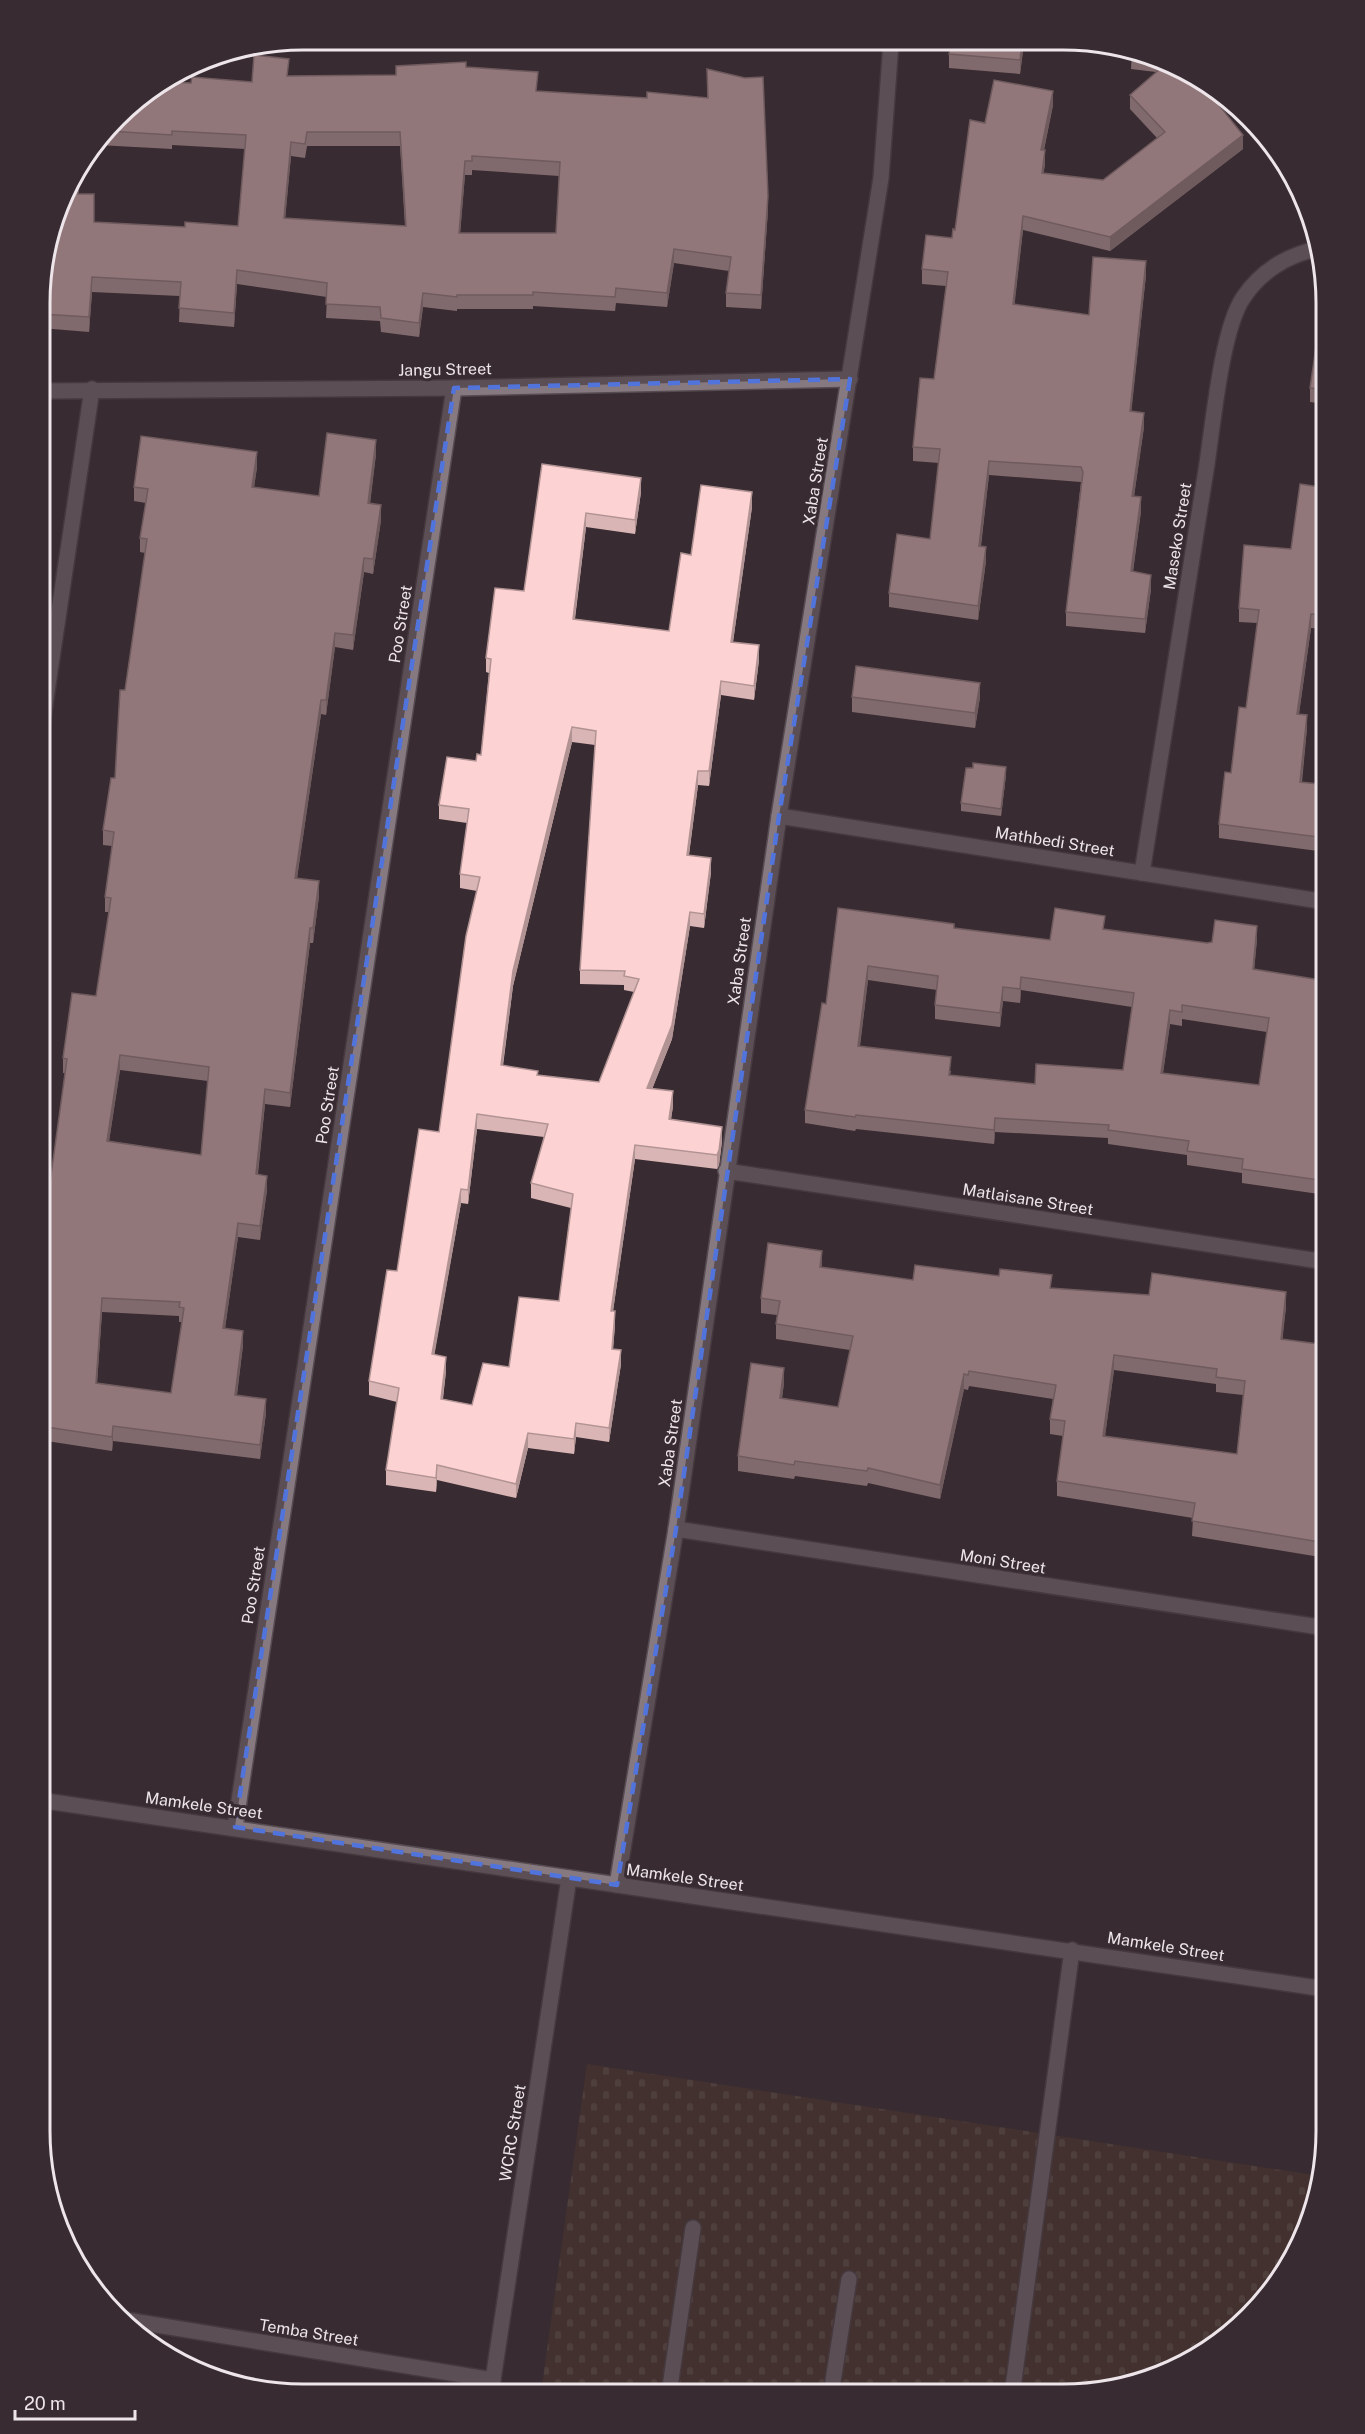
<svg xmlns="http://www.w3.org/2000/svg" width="1365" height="2434" viewBox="0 0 1365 2434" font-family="'Public Sans',sans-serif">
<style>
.cemetery{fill:url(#cemetery-stones)}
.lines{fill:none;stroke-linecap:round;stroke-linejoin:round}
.lane-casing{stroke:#554b50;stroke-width:18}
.street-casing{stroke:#554b50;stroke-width:18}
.lane{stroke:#877980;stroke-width:15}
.street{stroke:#877980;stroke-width:15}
.wall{fill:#dab5b5;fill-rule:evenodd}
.shaded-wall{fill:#b19394}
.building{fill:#fdd2d3;stroke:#b19394;stroke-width:1.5;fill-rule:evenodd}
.marked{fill:none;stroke:#5174dc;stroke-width:4.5;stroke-dasharray:12 8;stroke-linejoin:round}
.labels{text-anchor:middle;stroke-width:6;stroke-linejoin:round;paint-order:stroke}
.street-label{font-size:16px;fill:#ede5e9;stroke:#382c32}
.rim{fill:none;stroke:#ede5e9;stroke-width:3}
</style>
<defs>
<pattern id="cemetery-stones" width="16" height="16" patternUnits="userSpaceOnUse" patternTransform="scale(1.5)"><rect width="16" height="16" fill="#4f382d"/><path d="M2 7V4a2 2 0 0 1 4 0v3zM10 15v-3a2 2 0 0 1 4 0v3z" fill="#69554b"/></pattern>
</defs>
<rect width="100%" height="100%" fill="#382c32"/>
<polygon class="cemetery" points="587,2064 1320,2176 1312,2216 1272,2292 1223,2341 1147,2381 1062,2395 541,2393"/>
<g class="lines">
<defs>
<g id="lane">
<polyline points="669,2394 693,2228"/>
<polyline points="831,2394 849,2279"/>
<polyline points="1012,2395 1072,1950"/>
</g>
<g id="street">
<polyline points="41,391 454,388 850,379"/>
<polyline points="41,732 92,389"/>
<polyline points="779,816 1326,902"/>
<path d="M1142 873C1163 739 1185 604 1206 470 1213 427 1221 331 1243 298 1260 272 1287 255 1317 249"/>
<polyline points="726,1171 1326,1262"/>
<polyline points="676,1529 1326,1628"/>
<polyline points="39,1800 1325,1989"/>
<polyline points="235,1827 454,388"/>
<polyline points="617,1885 676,1529 779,816 881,178 891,43"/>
<polyline points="120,2319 493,2380"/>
<polyline points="491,2393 569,1878"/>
</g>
</defs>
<use href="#lane" class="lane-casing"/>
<use href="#street" class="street-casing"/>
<use href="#lane" class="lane"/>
<use href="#street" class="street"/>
</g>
<g class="wall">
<polygon points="1024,43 1020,74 949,68 949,54"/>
<polygon points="1132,50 1179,66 1243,149 1110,251 1023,230 1014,305 1089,315 1146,275 1131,411 1144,427 1134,496 1141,511 1133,572 1151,589 1145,633 1066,626 1066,612 1081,482 989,475 981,546 986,561 978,620 889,607 889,593 930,539 939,463 913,461 913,447 934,379 946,286 922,284 922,269 952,238 955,230 985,123 1053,105 1044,150 1045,164 1043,173 1103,180 1157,138 1130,109 1130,95 1156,72 1131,69"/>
<path d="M396 66 466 67 537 91 647 98H707V69L768 210 761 309 726 307V293L729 271 674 263 667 307 616 303 615 311 533 306V309H457V311L423 307 419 337 381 332 380 321 326 318 327 297 237 284 234 327 179 322 180 296 92 292 89 332 41 328V269L79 194 94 222 185 227 238 226 245 149 172 145V149L98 145 129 105 191 83 252 82 289 76 396 75ZM307 146H400L405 226 285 218 291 156 305 158ZM472 170 559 176 556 233H460L465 175H472Z"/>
<polygon points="1279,153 1281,156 1284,162 1279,162"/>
<polygon points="1326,303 1326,404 1310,402 1310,388"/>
<path d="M376 454 370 504 381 520 373 574 364 572 353 650 335 647 326 715 321 714 297 878 319 896 313 943H310L290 1107 265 1104 258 1174 267 1190 260 1240 238 1237 225 1328 243 1345 237 1395 266 1413 260 1459 113 1441 112 1451 40 1440V1337L44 1283H40V1226H44L65 1073H63V1058L96 996 109 912H105V897L112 846 103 845V830L115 778 125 690 145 553 140 552V538L146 503 134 501V487L257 467 254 487 319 496ZM120 1070 208 1081 201 1155 109 1141ZM102 1312 179 1316V1322H182L171 1393 97 1383Z"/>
<path d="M542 464 641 492 635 534 586 527 575 619 669 631 691 555 752 507 733 642 759 660 754 700 721 695 709 786 698 785 689 855 711 872 704 928 690 926 672 1039 652 1089 673 1106 671 1119 722 1141 719 1165 717 1169 635 1159 613 1311 615 1325 613 1349 621 1364 609 1442 576 1437 574 1454 528 1448 516 1498 437 1480 436 1492 386 1485V1470L397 1402 369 1395V1381L397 1271 439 1132 477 891 460 888V874L467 823 439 819V805L481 755 489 673 486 672V658L524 591ZM572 742 595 745 580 970V984L624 985V990L634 992 599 1082 538 1075 503 1066 513 986ZM477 1129 544 1137 531 1183V1198L571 1208 559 1301 509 1367 472 1405 443 1399 446 1371 434 1355 461 1203 468 1204Z"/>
<polygon points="1326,488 1326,629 1311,628 1299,714 1307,728 1302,782 1326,788 1326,852 1219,838 1219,824 1246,708 1258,623 1239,622 1239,608 1291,549"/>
<polygon points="852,697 980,697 975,728 852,712"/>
<polygon points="973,768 1006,775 1001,816 961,811 961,803"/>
<path d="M838 908 954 928 1050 940 1105 929 1207 943 1257 939 1254 970 1326 981V1195L1242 1183V1173L1187 1165V1155L1108 1144V1138L995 1132 994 1144 856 1129 855 1131 805 1123V1110L826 1004ZM868 980 937 990 935 1005V1019L1000 1027 1003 1001 1020 1003 1021 990 1132 1007 1123 1070 1035 1084 950 1075 951 1071 860 1046ZM1182 1019 1267 1032 1259 1085 1163 1073 1170 1024 1182 1026Z"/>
<path d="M822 1267 913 1280 1052 1288 1286 1307 1282 1339 1326 1345V1558L1192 1536 1193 1518 1057 1496V1481L1063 1436 1050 1434V1419L1053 1399 969 1386 968 1390 964 1389 940 1499 868 1483 867 1486 795 1476 794 1479 738 1471V1456L784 1383 782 1398 838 1407 850 1350 776 1339V1324L777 1315 761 1313V1298ZM1114 1370 1216 1384V1392L1243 1395 1237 1454 1105 1436Z"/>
</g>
<g class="shaded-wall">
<polygon points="1022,43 1024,43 1020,74 1020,60"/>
<polygon points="1053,91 1053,105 1041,164 1041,150"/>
<polygon points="1243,135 1243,149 1110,251 1110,237"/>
<polygon points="291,142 291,156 284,232 284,218"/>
<polygon points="1045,150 1045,164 1042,187 1042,173"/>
<polygon points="465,161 465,175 459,247 459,233"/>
<polygon points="768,196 768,210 761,309 761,295"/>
<polygon points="1023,216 1023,230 1013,319 1013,304"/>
<polygon points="674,249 674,263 667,307 667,293"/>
<polygon points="1146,261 1146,275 1130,425 1130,411"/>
<polygon points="237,270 237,284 234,327 234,313"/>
<polygon points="92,277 92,292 89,332 89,317"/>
<polygon points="423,293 423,307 419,337 419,323"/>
<polygon points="1144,413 1144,427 1132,510 1132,496"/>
<polygon points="376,440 376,454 368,518 368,503"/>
<polygon points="257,452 257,467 252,501 252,487"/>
<polygon points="989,461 989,475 979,560 979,546"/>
<polygon points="641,478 641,492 635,534 635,520"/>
<polygon points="752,492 752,507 731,656 731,642"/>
<polygon points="1141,497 1141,511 1131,585 1131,571"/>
<polygon points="381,505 381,520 373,574 373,559"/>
<polygon points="586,513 586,527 573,633 573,619"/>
<polygon points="986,547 986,561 978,620 978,606"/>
<polygon points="364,558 364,572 353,650 353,635"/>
<polygon points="1151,575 1151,589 1145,633 1145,619"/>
<polygon points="1311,614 1311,628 1297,727 1297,714"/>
<polygon points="335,633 335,647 326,715 326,700"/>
<polygon points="759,645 759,660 754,700 754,686"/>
<polygon points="721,681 721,695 709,786 709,771"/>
<polygon points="980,683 980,697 975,728 975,713"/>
<polygon points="321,700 321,714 295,892 295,878"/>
<polygon points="1307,715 1307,728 1300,795 1300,782"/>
<polygon points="572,727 572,742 513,986 501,1079 501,1065 513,971"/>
<polygon points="1006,767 1006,775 1001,816 1001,809"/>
<polygon points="698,771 698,785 687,869 687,855"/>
<polygon points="711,858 711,872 704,928 704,914"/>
<polygon points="319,881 319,896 313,943 313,928"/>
<polygon points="690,912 690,926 672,1039 647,1102 647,1088"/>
<polygon points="1257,926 1257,939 1253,983 1253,969"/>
<polygon points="310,928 310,943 290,1107 290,1093"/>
<polygon points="868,966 868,980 858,1060 858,1046"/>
<polygon points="1021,977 1021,990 1020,1003 1020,989"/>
<polygon points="1003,987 1003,1001 1000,1027 1000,1013"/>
<polygon points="1170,1010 1170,1024 1161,1087 1161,1073"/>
<polygon points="120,1055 120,1070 107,1155 107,1141"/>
<polygon points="265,1089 265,1104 256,1189 256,1174"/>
<polygon points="673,1091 673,1106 669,1133 669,1119"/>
<polygon points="477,1114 477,1129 468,1204 468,1190"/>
<polygon points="995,1118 995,1132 994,1144 994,1130"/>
<polygon points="722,1127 722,1141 719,1165 717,1169 717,1155"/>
<polygon points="635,1145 635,1159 611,1325 611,1311"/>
<polygon points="267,1176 267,1190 260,1240 260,1226"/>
<polygon points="461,1189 461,1203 432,1369 432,1354"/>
<polygon points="238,1223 238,1237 223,1343 223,1328"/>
<polygon points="822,1251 822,1265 820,1282 820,1267"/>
<polygon points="1286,1292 1286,1307 1281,1354 1281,1339"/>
<polygon points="102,1298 102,1312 96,1398 96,1383"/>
<polygon points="615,1311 615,1325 612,1363 612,1349"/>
<polygon points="243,1331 243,1345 235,1409 235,1395"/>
<polygon points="621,1350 621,1364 609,1442 609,1428"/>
<polygon points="1114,1355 1114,1370 1103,1451 1103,1436"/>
<polygon points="446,1357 446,1371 441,1413 441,1399"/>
<polygon points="784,1368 784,1383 780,1413 780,1398"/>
<polygon points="964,1374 964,1389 940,1499 940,1485"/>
<polygon points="266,1399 266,1413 260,1459 260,1445"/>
<polygon points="576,1423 576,1437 574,1454 574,1439"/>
<polygon points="113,1426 113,1441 112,1451 112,1437"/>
<polygon points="528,1433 528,1448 516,1498 516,1484"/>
<polygon points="437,1465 437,1480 436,1492 436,1478"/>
</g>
<g class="building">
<polygon points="951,43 1022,43 1020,60 949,54"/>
<polygon points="1132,50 1156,58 1131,55"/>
<path d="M254 55 289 59 287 76 396 75V66L466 62V67L538 72 536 91 647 98V92L708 98 707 69 745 78 763 77 768 196 761 295 726 293 731 257 674 249 667 293 616 288 615 297 533 292V295H457V297L423 293 419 323 381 318 380 307 326 304 327 283 237 270 234 313 179 308 181 282 92 277 89 317 41 314V269L66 186 80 168 78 194H94V222L185 227V222L238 226 246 135 172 131V135L108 131 129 105 166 82 191 83 192 77 252 82ZM307 132H400L406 226 284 218 291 142 305 144ZM472 156 560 162 556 233H459L465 161H472Z"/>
<polygon points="1168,62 1179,66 1198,79 1243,135 1110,237 1023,216 1013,304 1089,315 1093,257 1146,261 1130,411 1144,413 1132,496 1141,497 1131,571 1151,575 1145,619 1066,612 1083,472 1081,467 989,461 979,546 986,547 978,606 889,593 897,534 930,539 940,449 913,447 920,378 934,379 948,272 922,269 926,235 952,238 953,229 955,230 970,120 985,123 994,80 1053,91 1041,150 1045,150 1042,173 1103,180 1165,132 1130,95"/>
<polygon points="1324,292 1326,303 1326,390 1310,388"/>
<path d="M327 433 376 440 368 503 381 505 373 559 364 558 353 635 335 633 326 700H321L295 878 319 881 313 928H310L290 1093 265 1089 256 1174 267 1176 260 1226 238 1223 223 1328 243 1331 235 1395 266 1399 260 1445 113 1426 112 1437 40 1426V1337L44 1268H40V1226H44L67 1059 63 1058 72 993 96 996 111 898 105 897 114 832 103 830 111 778H115L120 690H125L147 539 140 538 148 489 134 487 141 436 257 452 252 487 319 496ZM120 1055 209 1067 201 1155 107 1141ZM102 1298 180 1302 179 1307 184 1308 171 1393 96 1383Z"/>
<path d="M542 464 641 478 635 520 586 513 573 619 669 631 681 553 691 555 701 485 752 492 731 642 759 645 754 686 721 681 709 771H698L687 855 711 858 704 914 690 912 672 1025 647 1088 673 1091 669 1119 722 1127 719 1150 717 1155 635 1145 611 1311H615L612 1349 621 1350 609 1428 576 1423 574 1439 528 1433 516 1484 437 1465 436 1478 386 1470 399 1388 369 1381 387 1270 397 1271 419 1129 439 1132 466 936 480 877 460 874 469 809 439 805 447 757 476 761 477 754 481 755 491 659 486 658 495 588 524 591ZM572 727 596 731 580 970 625 971 624 976 639 979 599 1082 537 1075 538 1071 501 1065 513 971ZM477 1114 548 1124 531 1183 573 1194 559 1301 519 1297 509 1367 483 1363 472 1405 441 1399 446 1357 432 1354 461 1189 468 1190Z"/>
<polygon points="1300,484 1326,488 1326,615 1311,614 1297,714 1307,715 1300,782 1319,784 1319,787 1326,788 1326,838 1219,824 1225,772 1231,773 1239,707 1246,708 1259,610 1239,608 1244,545 1291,549"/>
<polygon points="856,666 980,683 975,713 852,697"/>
<polygon points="973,763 1006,767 1001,809 961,803 966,768 973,768"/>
<path d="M838 908 954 924V928L1050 940 1055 908 1105 916 1103 929 1207 943 1212 942 1215 920 1257 926 1253 969 1326 981V1181L1242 1169 1243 1159 1187 1151 1189 1141 1108 1130 1109 1125 995 1118 994 1130 856 1115 855 1117 805 1110 822 1003 826 1004ZM868 966 938 976 935 1005 1000 1013 1003 987 1020 989 1021 977 1134 993 1123 1070 1036 1064 1035 1084 949 1075 951 1057 858 1046ZM1182 1005 1269 1018 1259 1085 1161 1073 1170 1010 1182 1012Z"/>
<path d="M768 1243 822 1251 820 1267 913 1280 915 1265 999 1276 1000 1269 1052 1275 1050 1288 1149 1295 1152 1273 1286 1292 1281 1339 1326 1345V1543L1192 1521 1195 1503 1057 1481 1065 1421 1050 1419 1056 1385 969 1371 968 1375 964 1374 940 1485 868 1468 867 1471 795 1461 794 1465 738 1456 751 1363 784 1368 780 1398 838 1407 853 1336 776 1324 780 1301 761 1298ZM1114 1355 1217 1369 1216 1377 1245 1381 1237 1454 1103 1436Z"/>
</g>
<path d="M0 0H1365V2434H0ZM850 379 779 816 676 1529 617 1885 235 1827 454 388Z" fill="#382c32" fill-opacity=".55" fill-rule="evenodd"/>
<path class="marked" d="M850 379 779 816 676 1529 617 1885 235 1827 454 388Z"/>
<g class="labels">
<g class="street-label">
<text transform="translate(445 369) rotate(-1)" y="6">Jangu Street</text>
<text transform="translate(815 481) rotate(-81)" y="6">Xaba Street</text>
<text transform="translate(1177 536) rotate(-81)" y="6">Maseko Street</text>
<text transform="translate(400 624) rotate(-81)" y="6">Poo Street</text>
<text transform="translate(1055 841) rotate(9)" y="6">Mathbedi Street</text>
<text transform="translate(739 961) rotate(-82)" y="6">Xaba Street</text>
<text transform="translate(327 1105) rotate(-81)" y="6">Poo Street</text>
<text transform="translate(1028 1199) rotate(9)" y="6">Matlaisane Street</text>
<text transform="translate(670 1443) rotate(-82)" y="6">Xaba Street</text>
<text transform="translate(1003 1561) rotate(9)" y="6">Moni Street</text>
<text transform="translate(253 1585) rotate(-81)" y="6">Poo Street</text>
<text transform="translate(204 1805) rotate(8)" y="6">Mamkele Street</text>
<text transform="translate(685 1877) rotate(8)" y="6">Mamkele Street</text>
<text transform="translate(1166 1946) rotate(9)" y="6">Mamkele Street</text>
<text transform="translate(512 2133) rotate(-81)" y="6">WCRC Street</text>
<text transform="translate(309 2332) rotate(9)" y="6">Temba Street</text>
</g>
</g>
<path d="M0 0H1365V2434H0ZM303 50H1063A253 253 0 0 1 1316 303V2131A253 253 0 0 1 1063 2384H303A253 253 0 0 1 50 2131V303A253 253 0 0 1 303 50Z" fill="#382c32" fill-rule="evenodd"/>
<path class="rim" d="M303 50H1063A253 253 0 0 1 1316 303V2131A253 253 0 0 1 1063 2384H303A253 253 0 0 1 50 2131V303A253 253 0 0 1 303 50Z"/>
<path d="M15 2410v9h120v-9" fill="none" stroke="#ede5e9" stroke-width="3"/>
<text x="24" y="2410" font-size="18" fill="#ede5e9" stroke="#382c32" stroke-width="4.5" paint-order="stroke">20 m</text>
</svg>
